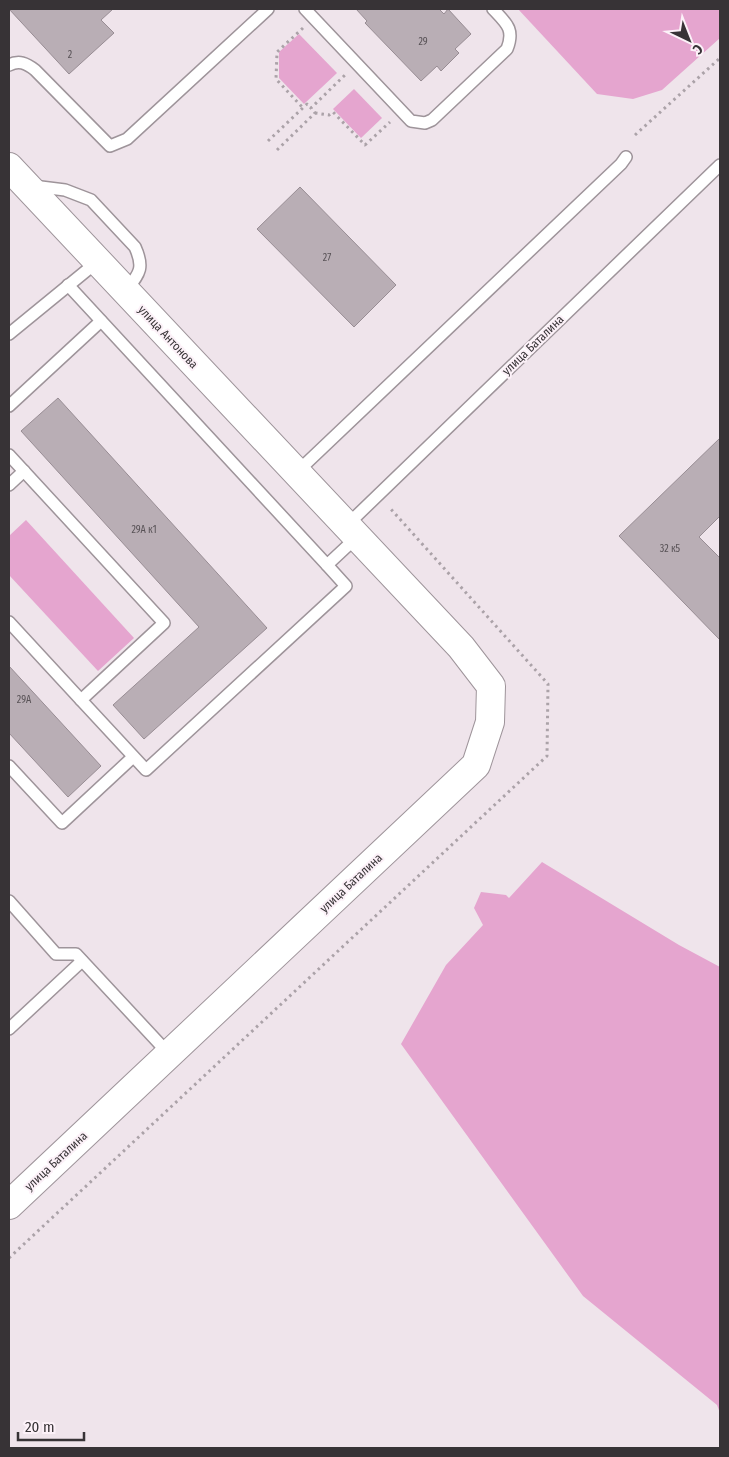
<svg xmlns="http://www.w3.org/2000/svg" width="729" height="1457" viewBox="0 0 729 1457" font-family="'Fira Sans Condensed',sans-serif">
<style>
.green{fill:#e5a5cf}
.building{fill:#b9aeb5;stroke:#988d94}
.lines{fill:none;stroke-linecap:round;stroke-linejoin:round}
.service-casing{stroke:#9e949a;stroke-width:14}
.primary-casing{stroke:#9e949a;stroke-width:30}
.path{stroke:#aba2a8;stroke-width:3;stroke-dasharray:2.5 4;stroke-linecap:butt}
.service{stroke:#fff;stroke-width:11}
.primary{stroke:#fff;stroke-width:28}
.labels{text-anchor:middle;stroke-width:4;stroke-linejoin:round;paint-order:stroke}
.number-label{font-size:10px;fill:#585256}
.street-label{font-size:12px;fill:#373336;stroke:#fcf1f8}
</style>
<rect width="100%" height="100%" fill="#efe4eb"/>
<g class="green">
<polygon points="518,9 720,9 720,38 662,90 633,99 597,94"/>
<polygon points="299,34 337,73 304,104 279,78 279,52"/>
<polygon points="354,89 382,118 361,138 333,109"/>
<polygon points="26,520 134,638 98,671 9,575 9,536"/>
<polygon points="542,862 679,945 720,967 720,1413 717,1405 583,1296 401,1044 446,965 483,925 474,908 481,892 506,895 509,898"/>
</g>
<g class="building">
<polygon points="9,9 113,9 101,20 114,33 69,74"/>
<polygon points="356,9 439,9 444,14 448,9 471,34 455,49 459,53 441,71 437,66 421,81 365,23 367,21"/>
<polygon points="300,187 396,285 354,327 257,229"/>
<polygon points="58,398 267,628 144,739 113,705 199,627 21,431"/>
<polygon points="720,438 720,516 699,537 720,558 720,640 619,536"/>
<polygon points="9,666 101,766 68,797 9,733"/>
</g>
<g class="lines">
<defs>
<g id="service">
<path d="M305 9 411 121 425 123 432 120 507 49C515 29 506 23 493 9"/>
<path d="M9 65C19 60 26 63 35 70L110 146 127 139 268 9"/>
<path d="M33 186 65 190 91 200 135 247C145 269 139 274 125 292"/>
<polyline points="68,285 327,565 357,537"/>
<polyline points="9,334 97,262"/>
<polyline points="9,406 101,321"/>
<polyline points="9,455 164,623 81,700 146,770 346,586 327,565"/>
<polyline points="296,473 621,164 626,157"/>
<polyline points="9,485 24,471"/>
<polyline points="346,526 720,165"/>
<polyline points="9,622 81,700"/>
<polyline points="9,766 62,823 133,757"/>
<polyline points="9,901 56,954 76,954 169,1054"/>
<polyline points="9,1029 82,961"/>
</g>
<polyline id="primary" points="9,167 461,647 491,686 490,722 476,765 9,1205"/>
</defs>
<use href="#service" class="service-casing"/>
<use href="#primary" class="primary-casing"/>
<g class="path">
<polyline points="303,28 277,52 276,79 303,108"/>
<polyline points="315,113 329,115 333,112 365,145 390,122"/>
<polyline points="635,135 720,58"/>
<polyline points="268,141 307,104 311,108"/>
<polyline points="277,150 315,113 311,108 346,74"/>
<polyline points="9,1258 547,756 548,684 389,507"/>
</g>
<use href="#service" class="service"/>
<use href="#primary" class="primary"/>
</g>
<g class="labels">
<g class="number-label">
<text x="423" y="45">29</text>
<text x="70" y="58">2</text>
<text x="327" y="261">27</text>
<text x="144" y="533">29А к1</text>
<text x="670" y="552">32 к5</text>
<text x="24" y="703">29А</text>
</g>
<g class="street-label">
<text transform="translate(168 337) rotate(47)" y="4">улица Антонова</text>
<text transform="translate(533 345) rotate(-44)" y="4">улица Баталина</text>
<text transform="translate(351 883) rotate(-43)" y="4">улица Баталина</text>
<text transform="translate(56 1161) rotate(-43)" y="4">улица Баталина</text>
</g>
</g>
<rect width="729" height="1457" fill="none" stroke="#373336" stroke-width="20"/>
<g transform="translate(689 40) rotate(137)" stroke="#fcf1f8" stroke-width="4" paint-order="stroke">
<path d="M0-4L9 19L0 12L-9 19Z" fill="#373336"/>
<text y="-8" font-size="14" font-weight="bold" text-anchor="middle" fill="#373336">С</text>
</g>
<path d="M18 1432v8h66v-8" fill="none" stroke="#373336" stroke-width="2.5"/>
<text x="25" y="1432" font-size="15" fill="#373336" stroke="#fcf1f8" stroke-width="4" paint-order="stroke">20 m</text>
</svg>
